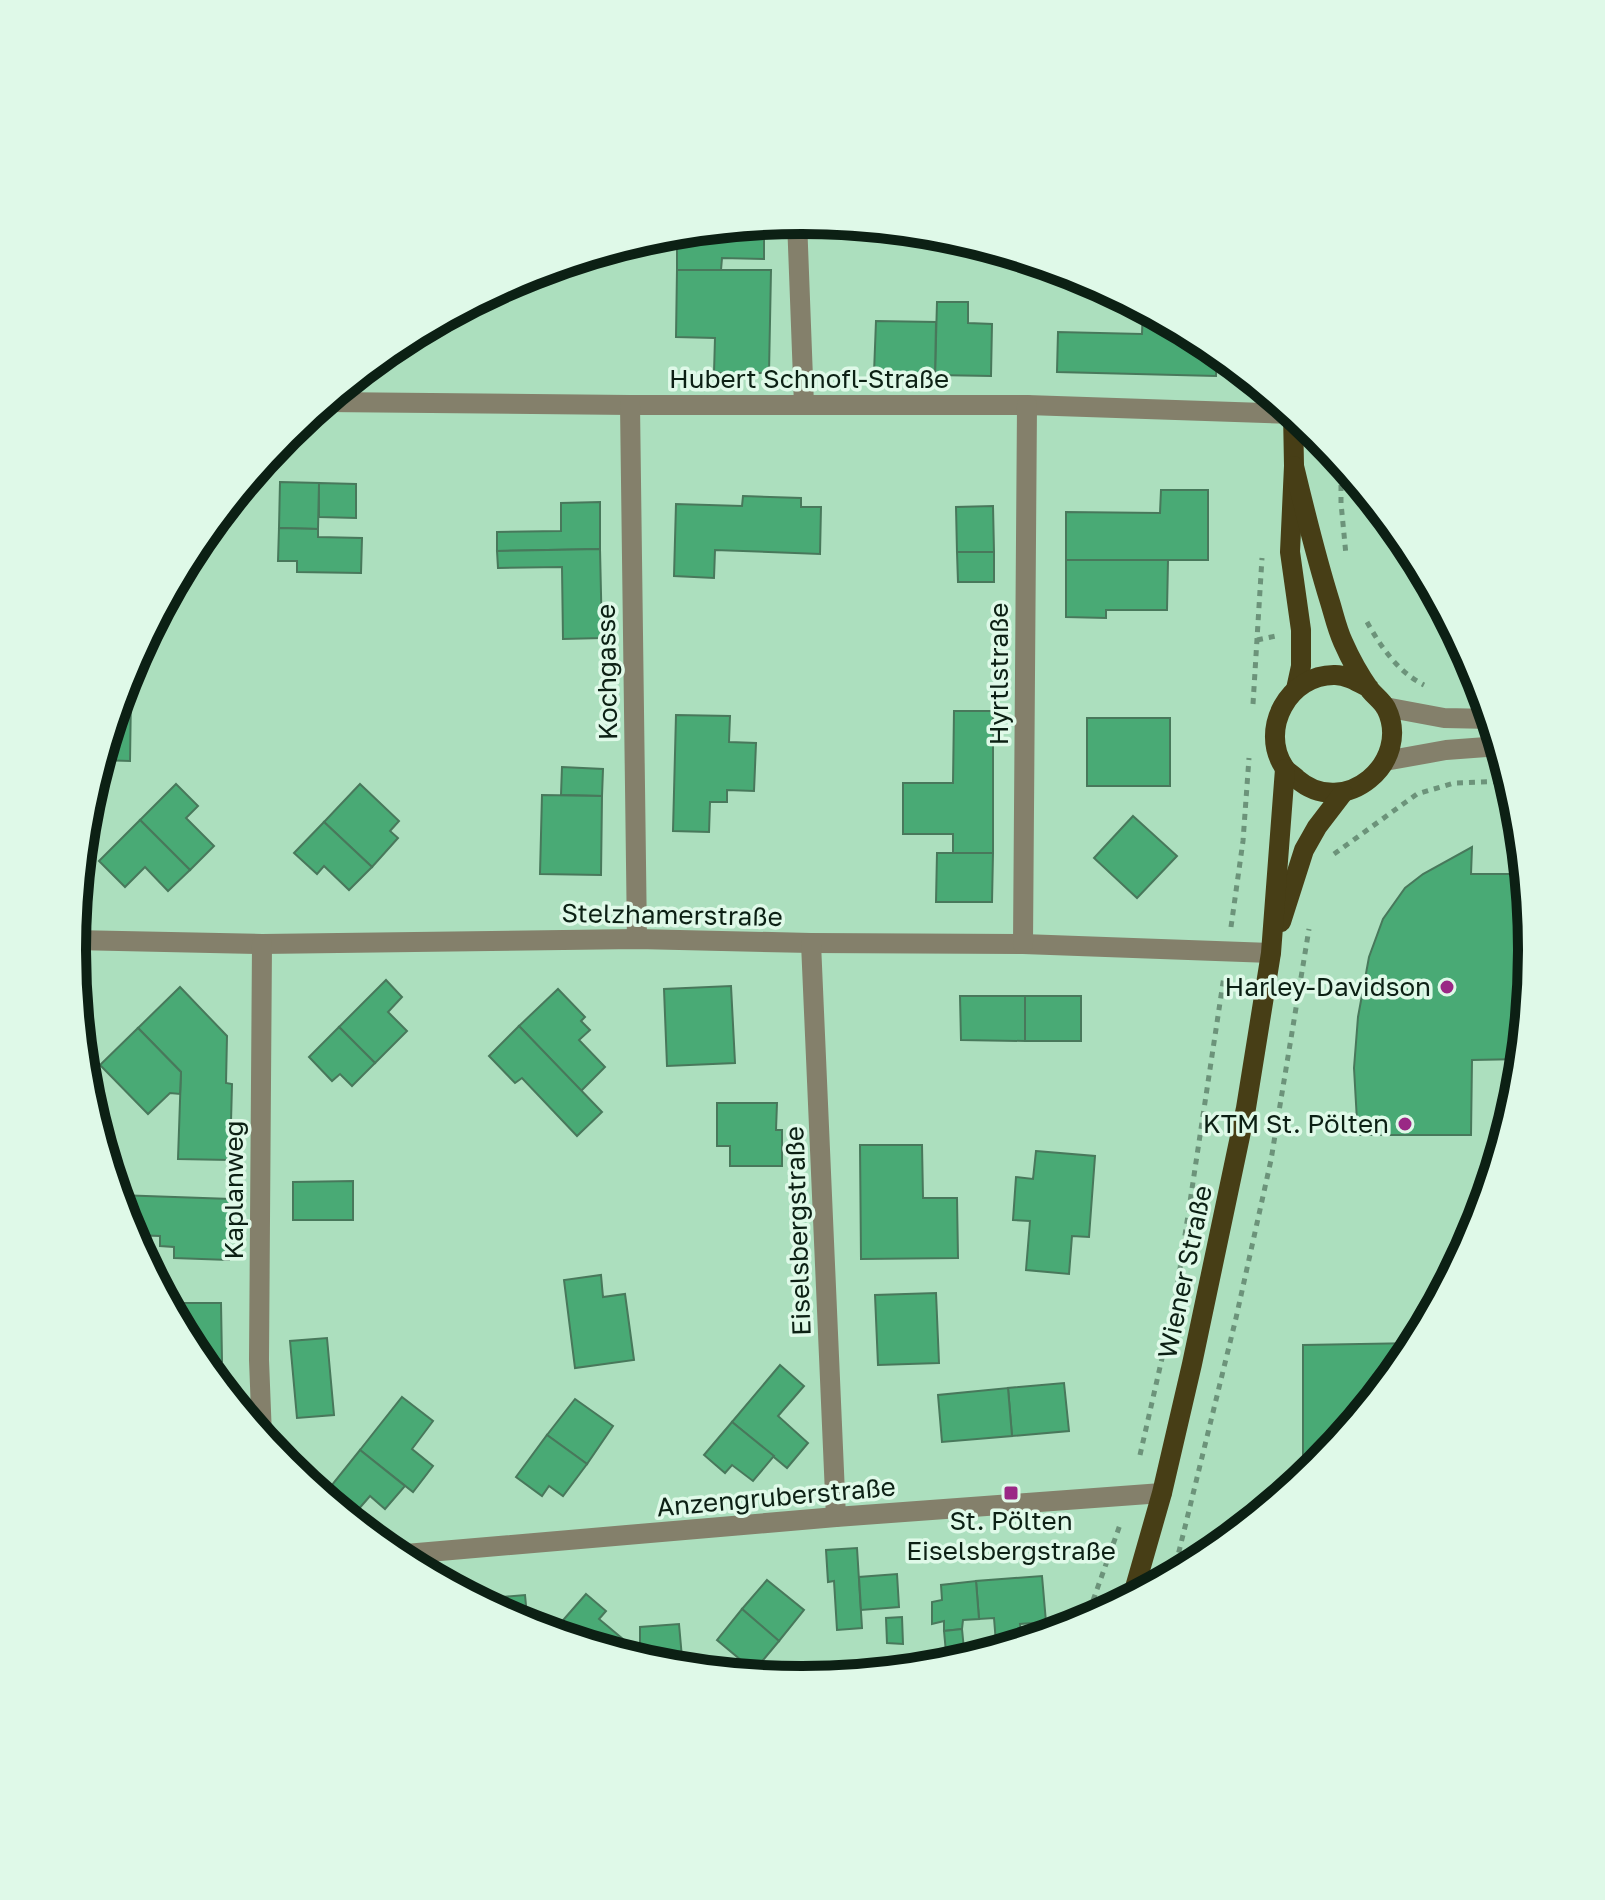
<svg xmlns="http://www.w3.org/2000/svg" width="1605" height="1900" viewBox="0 0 1605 1900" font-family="'Golos Text',sans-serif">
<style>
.building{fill:#49aa75;stroke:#48785b;stroke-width:2}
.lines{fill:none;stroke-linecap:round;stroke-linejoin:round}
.path{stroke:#6c937a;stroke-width:5;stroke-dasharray:6 6;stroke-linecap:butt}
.minor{stroke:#84806b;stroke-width:20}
.major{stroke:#473e16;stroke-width:20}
.poi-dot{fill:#9a2885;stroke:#dff9e8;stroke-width:3}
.labels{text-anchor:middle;stroke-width:7;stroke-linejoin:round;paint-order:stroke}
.street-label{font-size:26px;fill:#0c2014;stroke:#dff9e8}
.poi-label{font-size:26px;fill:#0c2014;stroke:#dff9e8;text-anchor:end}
.rim{fill:none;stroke:#0c2014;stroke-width:10}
</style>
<rect width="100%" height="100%" fill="#acdfbe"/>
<g class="building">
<polygon points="722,227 722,230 764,230 764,259 722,258 721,270 677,270 677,232"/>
<polygon points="677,270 771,270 769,373 714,373 715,338 676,337"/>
<polygon points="937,302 968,302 968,323 992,324 991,376 935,375"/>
<polygon points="1143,307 1209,343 1217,350 1216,376 1057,372 1058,332 1142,334"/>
<polygon points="876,321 936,322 935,375 874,373"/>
<polygon points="280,482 319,483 318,529 279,528"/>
<polygon points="319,483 356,484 356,518 319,517"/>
<polygon points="1161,490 1208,490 1208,560 1066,560 1066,512 1160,513"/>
<polygon points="743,496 801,498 801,507 821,507 820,554 715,550 714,578 674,576 676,504 742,506"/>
<polygon points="600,502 600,549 497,551 497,532 561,531 561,503"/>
<polygon points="993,506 994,552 957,552 956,507"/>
<polygon points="279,528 318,529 318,537 362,538 361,573 297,572 297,561 278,561"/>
<polygon points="600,549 602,638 563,639 562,567 498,568 497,551"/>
<polygon points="957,552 994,552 994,582 958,582"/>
<polygon points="1066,560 1168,560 1167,610 1106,610 1106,618 1066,617"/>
<polygon points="1419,560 1444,607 1441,610 1412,581 1421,573 1414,566"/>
<polygon points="120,694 131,694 130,761 100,760"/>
<polygon points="954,711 993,711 993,853 953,853 953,834 903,834 903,783 953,783"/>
<polygon points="676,715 730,716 729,742 756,743 754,791 727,790 727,802 710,802 709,832 673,831"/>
<rect x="1087" y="718" width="83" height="68"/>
<polygon points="562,767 603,769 602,796 561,795"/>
<polygon points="176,784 198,806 186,818 214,846 190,870 140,820"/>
<polygon points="360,784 399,821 390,831 398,838 372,867 324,822"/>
<polygon points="542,795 602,796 601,875 540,874"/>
<polygon points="1133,816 1177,856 1137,898 1094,858"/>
<polygon points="140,820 190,870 168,891 145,867 125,887 99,861"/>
<polygon points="324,822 372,867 349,890 324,866 317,874 294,853"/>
<polygon points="1472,847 1471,874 1526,874 1533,950 1522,1059 1472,1060 1471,1135 1359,1135 1357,1121 1354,1068 1358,1017 1369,957 1383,919 1405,888 1423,874"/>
<polygon points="937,853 993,853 992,902 936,902"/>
<polygon points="386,980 402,997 388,1012 407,1031 375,1063 339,1027"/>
<polygon points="731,986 735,1063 667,1066 664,989"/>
<polygon points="180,987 227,1036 226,1083 232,1084 230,1160 178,1159 181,1072 138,1028"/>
<polygon points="558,989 585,1017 581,1021 590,1030 579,1040 605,1067 581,1091 519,1026"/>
<polygon points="960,996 1025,996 1025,1041 961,1040"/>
<rect x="1025" y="996" width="56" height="45"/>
<polygon points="519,1026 602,1112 577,1136 522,1078 515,1083 489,1056"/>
<polygon points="339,1027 375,1063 352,1086 340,1074 332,1081 309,1057"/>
<polygon points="138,1028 181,1072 180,1094 170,1093 148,1114 100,1065"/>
<polygon points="717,1103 777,1103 776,1130 782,1130 782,1166 730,1166 730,1146 717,1146"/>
<polygon points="860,1145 922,1145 923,1198 957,1198 958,1258 861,1259"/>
<polygon points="1036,1151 1095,1156 1089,1237 1072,1236 1069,1274 1026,1270 1030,1221 1013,1220 1016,1177 1033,1179"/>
<polygon points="353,1181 353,1220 293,1220 293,1182"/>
<polygon points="117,1195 231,1199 229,1260 174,1258 174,1247 160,1246 160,1236 131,1235"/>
<polygon points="601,1275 603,1297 625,1294 634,1360 575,1368 564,1280"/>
<polygon points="936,1293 939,1363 878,1365 875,1295"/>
<polygon points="167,1303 221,1303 222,1361 199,1361"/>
<polygon points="327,1338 334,1415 297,1418 290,1341"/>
<polygon points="1417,1343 1410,1356 1319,1467 1303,1480 1303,1345"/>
<polygon points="780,1365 804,1386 778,1416 808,1443 787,1468 732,1422"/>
<polygon points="1064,1383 1069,1431 1012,1436 1008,1388"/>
<polygon points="1008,1388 1012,1436 942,1442 938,1395"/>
<polygon points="402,1397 433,1421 412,1449 433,1466 413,1492 360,1450"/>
<polygon points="575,1399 613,1426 587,1464 547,1435"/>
<polygon points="732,1422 774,1456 753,1481 732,1465 725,1473 704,1455"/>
<polygon points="547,1435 587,1464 563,1496 549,1486 542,1496 516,1477"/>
<polygon points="360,1450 405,1486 385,1509 370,1496 350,1519 323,1496"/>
<polygon points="1273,1492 1288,1492 1273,1504"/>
<polygon points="857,1548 862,1628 837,1630 834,1581 828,1582 826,1550"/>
<polygon points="897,1574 899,1607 861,1610 859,1577"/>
<polygon points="1042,1576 1046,1622 1020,1624 1022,1641 996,1643 994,1618 979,1619 976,1581"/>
<polygon points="767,1580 804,1610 779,1641 742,1609"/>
<polygon points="976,1581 979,1619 963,1620 962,1629 944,1631 944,1621 932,1624 932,1602 942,1600 941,1585"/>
<polygon points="586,1594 606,1611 599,1619 630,1645 622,1655 575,1641 558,1626"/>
<polygon points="525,1595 528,1626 493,1609 492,1598"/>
<polygon points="742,1609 779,1641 754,1671 717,1640"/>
<polygon points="902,1617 903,1644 887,1643 886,1618"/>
<polygon points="679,1624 683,1669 660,1666 622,1655 630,1645 640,1647 640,1627"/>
<polygon points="558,1626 575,1641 552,1634"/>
<polygon points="962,1629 965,1660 947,1663 944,1631"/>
</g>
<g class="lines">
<g class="path">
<polyline points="1341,461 1341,503 1346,555"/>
<path d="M1367 622C1381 647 1398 672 1424 685"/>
<polyline points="1257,640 1276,636"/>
<polyline points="1253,704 1262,558"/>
<polyline points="1334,854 1417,794 1454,783 1511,781"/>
<polyline points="1231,927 1243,841 1249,758"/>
<polyline points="1176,1295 1224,976"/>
<polyline points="1140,1455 1168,1332"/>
<polyline points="1173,1576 1236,1318 1271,1160 1309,929"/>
<polyline points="1085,1623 1121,1522"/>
</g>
<g class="minor">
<polyline points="797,220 804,405"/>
<polyline points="325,402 630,405 1027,405 1293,414"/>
<polyline points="630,405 637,939"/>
<polyline points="1385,707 1444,718 1492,719"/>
<polyline points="1385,761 1446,750 1500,746"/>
<polyline points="73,940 262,944 637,939 811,943 1023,944 1271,953"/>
<polyline points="811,943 836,1517"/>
<polyline points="262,944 259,1360 262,1437"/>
<polyline points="1023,944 1027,405"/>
<polyline points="394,1555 836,1517 1162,1493"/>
</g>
<g class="major">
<polyline points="1293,412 1294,466 1290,552 1301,630 1301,666 1296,689"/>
<path d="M1294 466C1305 512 1316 557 1330 602 1334 615 1337 629 1343 642 1350 658 1360 676 1370 690 1375 696 1382 701 1386 708 1413 762 1344 820 1297 779 1293 775 1287 772 1284 767 1259 729 1289 674 1335 675 1347 675 1358 682 1369 688"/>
<polyline points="1281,922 1304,850 1317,827 1343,793"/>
<polyline points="1132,1598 1162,1493 1192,1364 1246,1108 1271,953 1285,769"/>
</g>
</g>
<g class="poi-dot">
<circle cx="1447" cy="987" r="8"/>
<circle cx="1405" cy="1124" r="8"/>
<rect x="1003" y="1485" width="16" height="16" rx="4"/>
</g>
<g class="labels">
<g class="street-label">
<text x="809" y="388">Hubert Schnofl-Straße</text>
<text transform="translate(607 672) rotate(-91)" y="9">Kochgasse</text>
<text transform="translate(999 674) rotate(-90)" y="9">Hyrtlstraße</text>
<text transform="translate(672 915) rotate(1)" y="9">Stelzhamerstraße</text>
<text transform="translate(234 1190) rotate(-90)" y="9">Kaplanweg</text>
<text transform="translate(798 1231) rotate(-92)" y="9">Eiselsbergstraße</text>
<text transform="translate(1185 1272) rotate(-78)" y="9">Wiener Straße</text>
<text transform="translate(776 1497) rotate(-5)" y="9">Anzengruberstraße</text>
</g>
<g class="poi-label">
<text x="1431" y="996">Harley-Davidson</text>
<text x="1389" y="1133">KTM St. Pölten</text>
<text x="1011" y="1530" text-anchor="middle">St. Pölten<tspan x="1011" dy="30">Eiselsbergstraße</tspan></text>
</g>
</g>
<path d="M0 0H1605V1900H0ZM86 950a716 716 0 1 1 1432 0a716 716 0 1 1-1432 0Z" fill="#dff9e8" fill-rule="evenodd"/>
<path class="rim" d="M86 950a716 716 0 1 1 1432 0a716 716 0 1 1-1432 0Z"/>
</svg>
